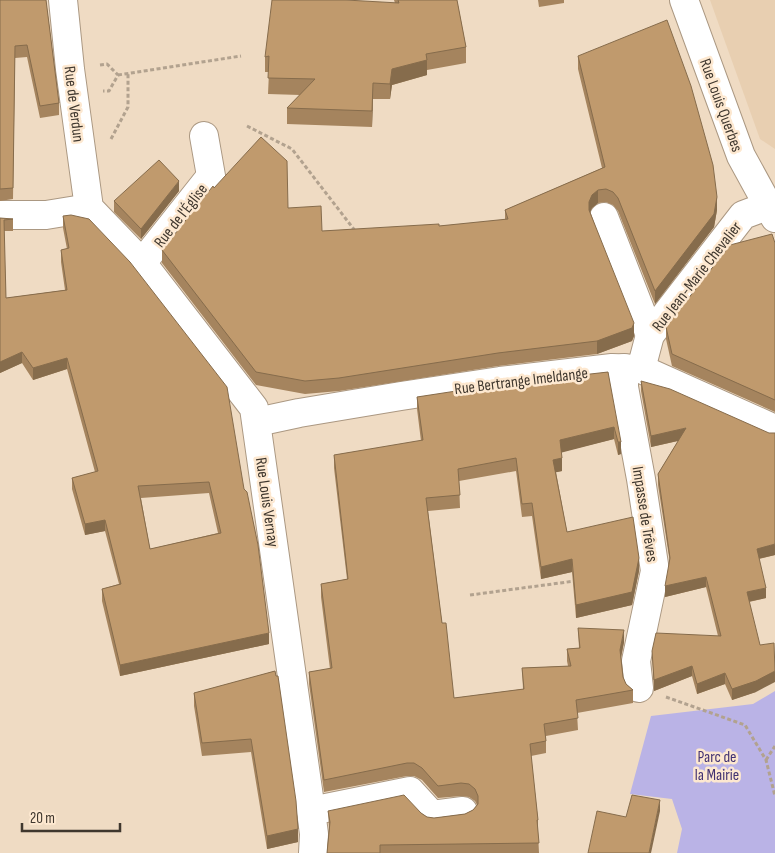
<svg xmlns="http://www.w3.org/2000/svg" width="775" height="853" viewBox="0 0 775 853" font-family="'Sofia Sans Condensed',sans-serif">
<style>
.built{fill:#e8cfb1}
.green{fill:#bab3e6}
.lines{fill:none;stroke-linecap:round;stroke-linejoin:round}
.minor-casing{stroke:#ab9882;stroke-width:30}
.tertiary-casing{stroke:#ab9882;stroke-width:30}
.path{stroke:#b2a28f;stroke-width:3;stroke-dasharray:4 2.5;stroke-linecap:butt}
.minor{stroke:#fff;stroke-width:28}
.tertiary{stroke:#fff;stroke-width:28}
.wall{fill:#a5845e;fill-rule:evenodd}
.shaded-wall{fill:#866c4c}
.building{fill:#c09a6d;stroke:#866c4c;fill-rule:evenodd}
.labels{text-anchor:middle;stroke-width:5;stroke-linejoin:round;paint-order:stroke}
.street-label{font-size:16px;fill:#3f372e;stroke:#fde8d0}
.park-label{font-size:16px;fill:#423272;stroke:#fde8d0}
</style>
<rect width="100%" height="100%" fill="#efdbc3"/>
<polygon class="built" points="710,0 775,0 775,149 760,139"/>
<polygon class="green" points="775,691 775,853 677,853 682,829 672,799 630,794 651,716 753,704"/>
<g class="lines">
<defs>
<g id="minor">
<polyline points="0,215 46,215 89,208"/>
<polyline points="604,217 650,335"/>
<polyline points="142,263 211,176 204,136"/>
<polyline points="624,368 624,387 641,479 655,571 636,661 639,688"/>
<polyline points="641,369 650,335 743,215 767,206 775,208"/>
<polyline points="257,422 299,413 401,396 500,381 612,368 641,369 775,429"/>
<polyline points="311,811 410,791 432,815 463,811"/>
</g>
<g id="tertiary">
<polyline points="63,0 70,69 89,208 142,263 254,408 311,811 314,834 313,853"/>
<polyline points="684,0 741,156 775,218"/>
</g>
</defs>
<use href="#minor" class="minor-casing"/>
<use href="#tertiary" class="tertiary-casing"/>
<g class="path">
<polyline points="100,65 107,64 118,75 109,91 103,91"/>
<polyline points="118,75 241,56"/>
<polyline points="247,126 292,149 356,232"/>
<polyline points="111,139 128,107 128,73"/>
<polyline points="470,595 575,581"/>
<polyline points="666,697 745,725 766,760 775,796"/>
<polyline points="766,760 775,746"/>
</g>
<use href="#minor" class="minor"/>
<use href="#tertiary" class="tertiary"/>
</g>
<g class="wall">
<polygon points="0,0 46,0 59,103 59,115 40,118 27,57 15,58 13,199 0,201"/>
<polygon points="394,0 457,0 466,47 466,63 427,70 427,75 392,85 390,99 373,99 372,127 287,124 287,108 300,95 268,94 269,72 265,72 265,57 395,3"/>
<polygon points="538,0 564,0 564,3 539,7"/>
<polygon points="578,56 717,210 714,227 655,304 618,211 613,205 606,202 598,203 592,208 590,211 634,336 632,341 597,354 498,366 339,391 305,394 256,385 162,263 162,250 214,188 288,208 322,231 439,226 505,220 505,210 602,168 578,69"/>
<polygon points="179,191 141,239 114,212 114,201"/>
<path d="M63 216 130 262 269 644 120 676 102 601V589L119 584 105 531 85 535 72 489V478L95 472 67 369 33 380 22 363 0 373V218L13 219V231H4L6 298 65 290 61 262V250L67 249 63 228ZM209 493 218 533 150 549 141 498Z"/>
<polygon points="775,243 775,412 672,366 666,339 666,327"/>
<polygon points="608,372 621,454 618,455 614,439 561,452 562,471 556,472 567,532 639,571 632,605 576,618 572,572 541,579 532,516 522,517 516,471 459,481 460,508 428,511 442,623 454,698 523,689 522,668 568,666 567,661 567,649 579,648 578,628 624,642 621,658 623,677 626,684 633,690 633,703 577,713 578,730 546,736 546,753 531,756 538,820 538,833 539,853 327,853 329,829 328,811 421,813 427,817 434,818 465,814 473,810 477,805 475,801 469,797 461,796 438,798 422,780 414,776 407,776 324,792 309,684 309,672 330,669 321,597 321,584 347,579 334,468 334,455 421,441 417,409 417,397"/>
<polygon points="641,381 775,555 759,559 766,598 749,602 756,692 732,700 725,684 697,694 692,676 654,691 652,651 718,636 706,587 665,597 670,563 658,485 658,474 678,441 651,447 641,391"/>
<polygon points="275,671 298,842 267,849 251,752 202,756 194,706 194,693"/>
</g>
<g class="shaded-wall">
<polygon points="427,60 427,75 392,85 390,99 390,84 392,69"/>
<polygon points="373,83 373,99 372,127 372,111"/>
<polygon points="179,181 179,191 141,239 141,229"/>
<polygon points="598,190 598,203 592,208 589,215 589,202 592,195"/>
<polygon points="717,197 717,210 714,227 655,304 655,291"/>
<polygon points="634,323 634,336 632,341 597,354 597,341"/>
<polygon points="22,352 22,363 0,373 0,362"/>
<polygon points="67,358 67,369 33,380 33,368"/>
<polygon points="614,427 614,439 560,453 560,440"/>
<polygon points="686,428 686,439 651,447 651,436"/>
<polygon points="618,442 621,442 621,454 618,455"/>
<polygon points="562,458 562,471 553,473 553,460"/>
<polygon points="105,520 105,531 85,535 85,524"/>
<polygon points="775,544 775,555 757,559 757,549"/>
<polygon points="639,558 639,571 632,605 576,618 576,605"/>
<polygon points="572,559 572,572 541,579 541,567"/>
<polygon points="706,577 706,587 665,597 665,586"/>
<polygon points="766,588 766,598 747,602 747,592"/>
<polygon points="624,630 624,642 620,662 620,650"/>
<polygon points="269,633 269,644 120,676 120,665"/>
<polygon points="692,666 692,676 654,691 654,680"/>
<polygon points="775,671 775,682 756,692 732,700 732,689"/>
<polygon points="725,673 725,684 697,694 697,684"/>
<polygon points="660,800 660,811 651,853 649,853"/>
<polygon points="298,829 298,842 267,849 267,836"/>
</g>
<g class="building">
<polygon points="0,0 46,0 59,103 40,106 27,45 15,46 13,188 0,189"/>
<polygon points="272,0 346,0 399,3 398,0 457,0 466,47 426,54 427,60 392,69 390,84 373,83 372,111 287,108 315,79 268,78 269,56 265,57"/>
<polygon points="667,20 691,86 713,165 717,197 714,214 655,291 618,198 613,192 606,189 598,190 592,195 589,202 589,210 634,323 632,328 597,341 498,353 339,378 305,381 256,372 162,250 213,186 214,188 261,137 287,161 288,208 321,206 322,231 439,224 439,226 508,219 505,210 605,167 578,56"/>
<polygon points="159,160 179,181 141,229 114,201"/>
<path d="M71 215 89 219 130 262 227 387 244 489 247 492 258 545 269 633 120 665 102 589 121 584 105 520 85 524 72 478 98 471 67 358 33 368 22 352 0 362V218L13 219 4 220 6 298 67 290 61 250 69 248 63 216ZM209 482 221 533 150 549 138 486Z"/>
<polygon points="772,234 775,243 775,400 672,354 666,327 730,245"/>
<polygon points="608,372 621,442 618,442 614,427 560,440 562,458 553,460 567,532 633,517 639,558 632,592 576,605 572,559 541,567 532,503 522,504 516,458 458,469 460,495 426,498 442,623 446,623 454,698 524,689 522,668 571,666 567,649 580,648 578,628 624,630 620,650 623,677 626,684 633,690 576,700 578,718 544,724 546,741 530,744 538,820 537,820 539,843 380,845 380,853 327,853 330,822 328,811 404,795 421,813 427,817 434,818 465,814 473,810 478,804 478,796 475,789 469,784 461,783 438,786 422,768 414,763 407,763 324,780 309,672 332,668 321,584 348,579 334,455 423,440 417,397 502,384"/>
<polygon points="641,381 670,389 769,433 775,433 775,544 757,549 766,588 747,592 760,645 774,643 775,671 756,681 732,689 725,673 697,684 692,666 654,680 652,651 656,633 721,636 706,577 665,586 670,558 658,474 686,428 651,436"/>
<polygon points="275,671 276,676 278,676 296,801 298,829 267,836 251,739 202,743 194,693"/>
<polygon points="632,795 660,800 649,853 588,853 597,811 626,817"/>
</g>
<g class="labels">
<g class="street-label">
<text transform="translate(75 104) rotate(83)" y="6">Rue de Verdun</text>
<text transform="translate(722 105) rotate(70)" y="6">Rue Louis Querbes</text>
<text transform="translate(180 215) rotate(-52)" y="6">Rue de l'Église</text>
<text transform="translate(696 276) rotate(-52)" y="6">Rue Jean-Marie Chevalier</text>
<text transform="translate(521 380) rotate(-7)" y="6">Rue Bertrange Imeldange</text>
<text transform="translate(268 502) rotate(82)" y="6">Rue Louis Vernay</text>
<text transform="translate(646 514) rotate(81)" y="6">Impasse de Trêves</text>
</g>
<g class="park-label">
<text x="717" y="762">Parc de<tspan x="717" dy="18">la Mairie</tspan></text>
</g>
</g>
<path d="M22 823v8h98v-8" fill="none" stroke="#3f372e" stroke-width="2.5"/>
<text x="30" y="823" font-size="15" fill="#3f372e" stroke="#fde8d0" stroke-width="4" paint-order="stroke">20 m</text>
</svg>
